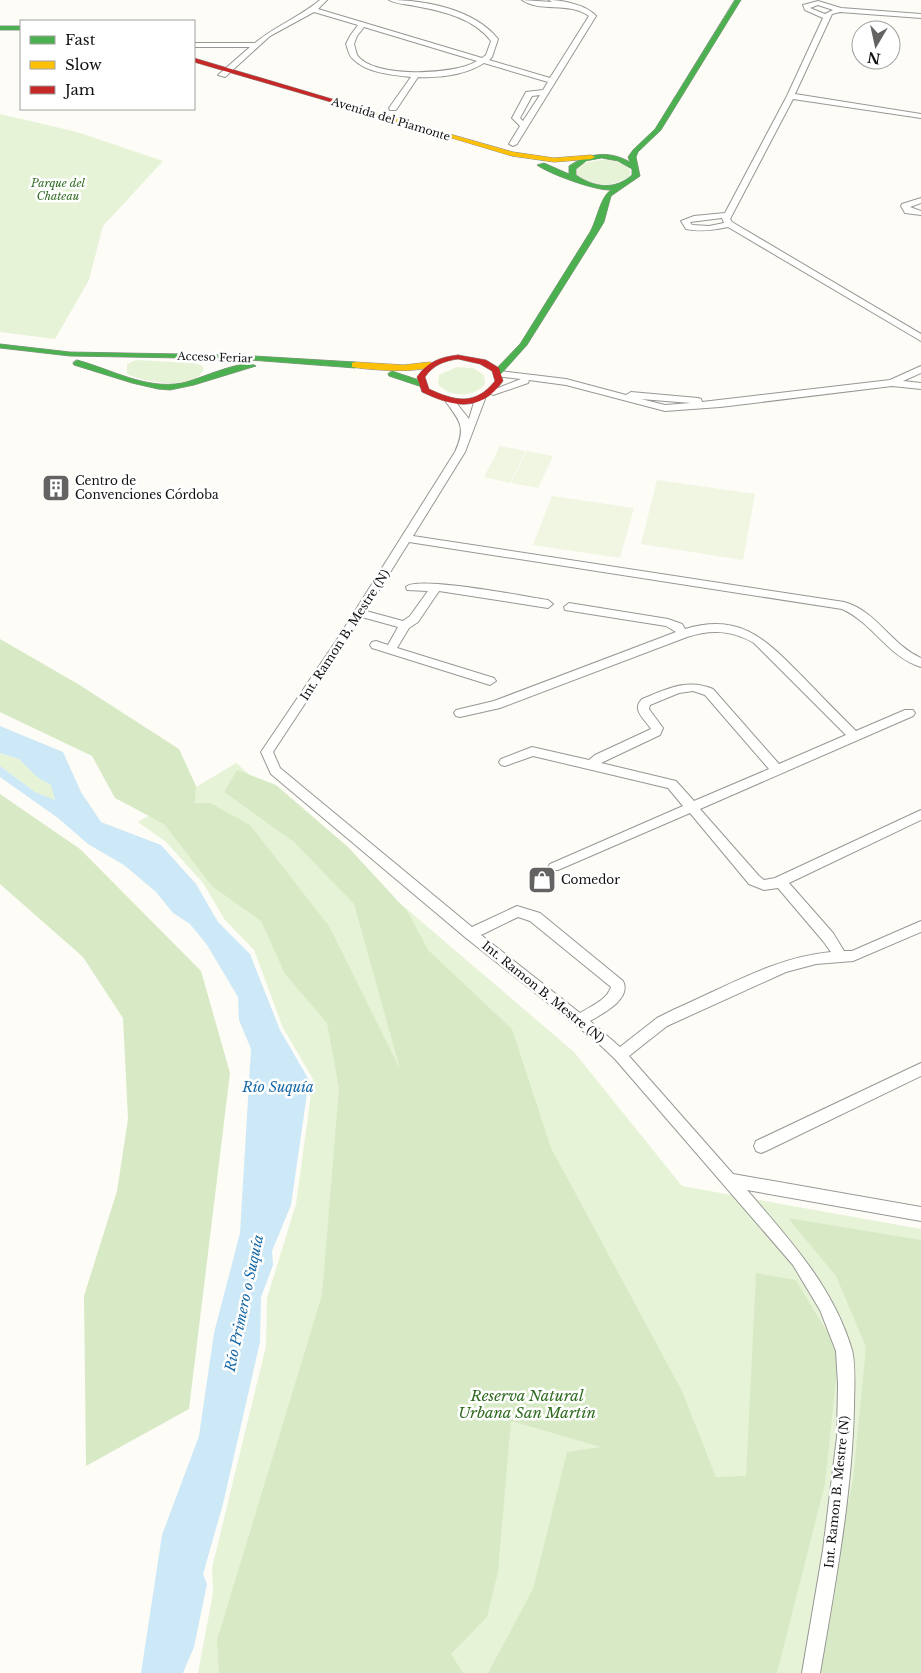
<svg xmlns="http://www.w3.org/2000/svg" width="921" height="1673" viewBox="0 0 921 1673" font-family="'Libre Baskerville',serif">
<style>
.green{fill:#e7f3d7}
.forest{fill:#d8eac5}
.pitch{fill:#f0f6e1}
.water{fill:#cde8f7}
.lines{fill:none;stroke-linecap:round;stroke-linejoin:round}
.street-casing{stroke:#979795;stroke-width:2}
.fast-casing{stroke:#8e8d8b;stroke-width:1}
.slow-casing{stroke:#8e8d8b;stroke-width:1}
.jam-casing{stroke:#8e8d8b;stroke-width:1}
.street{fill:#fffffe;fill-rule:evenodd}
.fast{fill:#4caf50;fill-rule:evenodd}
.slow{fill:#ffc107;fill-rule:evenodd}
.jam{fill:#c62828;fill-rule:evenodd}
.labels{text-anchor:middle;stroke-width:5;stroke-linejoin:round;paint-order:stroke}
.far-street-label{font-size:11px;fill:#111;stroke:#fff}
.far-park-label{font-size:11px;font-style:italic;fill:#2f6b1f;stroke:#fff}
.poi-label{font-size:12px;fill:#111;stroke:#fff;text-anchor:start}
.street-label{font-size:12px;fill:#111;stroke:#fff}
.water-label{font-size:14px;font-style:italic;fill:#1768a6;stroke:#fff}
.near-park-label{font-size:15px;font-style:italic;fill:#2f6b1f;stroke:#fff}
</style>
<rect width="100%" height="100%" fill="#fdfcf7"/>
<g class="green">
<polygon points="0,114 77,132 163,161 103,226 89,280 55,339 0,332"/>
<path d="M607 159 624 164 630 170V176C611 188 596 187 577 175V168L583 163Z"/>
<path d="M136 360 192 363 201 365 204 369C194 392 144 382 127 374V364Z"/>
<path d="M457 367 473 368 484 375 485 384C474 398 449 398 438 384L439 375Z"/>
<polygon points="0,753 19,759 37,777 52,785 55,801 35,792 0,766"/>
<polygon points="236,763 574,1052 682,1186 921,1229 921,1673 198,1673 213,1593 212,1568 266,1346 267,1298 296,1204 313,1079 283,1028 254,950 225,920 203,883 166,842 138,822"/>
</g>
<g class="forest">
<polygon points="0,639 78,684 179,749 196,786 195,803 210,803 250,825 329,926 400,1069 354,904 294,842 224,792 237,770 276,785 348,847 408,912 428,950 512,1029 551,1148 682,1391 716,1477 746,1476 756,1273 796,1280 839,1352 825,1484 777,1673 488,1673 533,1589 567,1452 601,1447 511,1421 498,1572 487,1617 451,1654 463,1673 219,1673 217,1640 322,1295 339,1088 327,1023 285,974 261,921 212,886 164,824 115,798 92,756 0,712"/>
<polygon points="0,794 80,849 201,971 230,1073 189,1409 86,1466 84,1296 117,1191 128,1119 123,1018 83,957 0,884"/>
<polygon points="788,1218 921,1240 921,1673 814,1673 853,1480 866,1347 836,1276"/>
</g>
<g class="pitch">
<polygon points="500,446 526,451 510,483 484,477"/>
<polygon points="527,451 553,456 538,488 511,483"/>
<polygon points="657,480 755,494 743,560 641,544"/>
<polygon points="552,496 634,508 620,558 533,545"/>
</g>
<polygon class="water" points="0,726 63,752 81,792 101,822 161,845 196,884 218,922 250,954 280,1030 309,1080 291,1205 272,1251 273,1265 261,1297 260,1342 223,1504 203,1574 207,1584 194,1647 183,1673 141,1673 162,1535 199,1436 214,1333 240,1233 251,1049 239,1020 238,997 207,945 190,924 173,913 156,892 124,865 88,844 58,818 0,777 0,766 35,792 55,800 51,785 37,777 19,759 0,753"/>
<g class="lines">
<defs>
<g id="street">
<path d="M320 0H327L318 9 482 58 486 55 491 41C474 18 442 11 415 6 407 4 395 4 389 0 425 0 474 9 498 39L492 57 489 60 550 78 589 16C568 1 541 13 522 0L552 2 549 0C562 0 587 5 596 16L517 144 513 146 509 144 520 126 512 118 526 92 543 90 548 82 484 63C465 75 440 78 418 77L396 110H390L389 108 411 77C392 75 367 73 353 59 349 56 348 49 346 44L350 36 358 25 314 12 270 36 225 77 218 75 250 47H194V43H255C275 26 300 17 320 0ZM364 27 477 61C455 75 374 79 357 55 356 52 355 47 354 44L357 36ZM540 95 523 121 520 118 532 96Z"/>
<path d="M818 1 841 8 921 14V18L840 12 832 14 795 94 921 114V118L793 99 730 219 732 222 921 334V341L728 227C714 230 701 232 686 229L681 221 694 216 725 213 787 96 823 18 805 10 803 5ZM818 5 833 10 825 14 810 8ZM722 218 724 223 709 226 692 225 690 222Z"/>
<polygon points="921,198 921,203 910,207 921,211 921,215 905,213 901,206 902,204"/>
<path d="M921 366V373L903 381 921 383V389L892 386 720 407 665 411 566 385 529 380 528 383 496 394 493 395 488 392 521 379 496 376 494 374 499 371 566 379 626 395 631 392 698 398 701 399 702 402 890 380ZM641 399 691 403 665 405Z"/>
<path d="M480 396 485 399 465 452 413 536 844 602C877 611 891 645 921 658V667C888 657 873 623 842 609L409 542 366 611 403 621 410 616 428 591 407 590 406 587C416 575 527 597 548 600L553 604 548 608 439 591 418 622 409 628 397 648 494 678 496 681 490 685 372 648 370 645 372 642 376 641 388 645 398 627 362 617 273 752 280 768 472 927 517 906 540 913 623 981C632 999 602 1014 590 1021L620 1047 657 1018 673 1010C724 988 775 957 831 952L823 941 778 888 764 890 749 884 690 813 558 870H550L548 867 550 864 683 806 668 788 533 756 505 766 501 765 499 762 501 759 532 747 589 760 595 755 651 729C645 719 631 710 642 699 667 689 687 678 713 689L779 764 846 735 754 643C732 630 711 629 687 637L500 708 460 717 456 716 454 713 456 710 494 701 676 632 666 626 565 610 564 607 569 603 668 619 682 624 685 629C741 612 766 640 802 676 820 695 838 713 856 731L905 710H913L915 713 913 716 700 809 759 876 764 880 775 878 921 810V820L789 883 833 933 844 951H852L921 921V932L853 961 816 964 786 972 667 1026 629 1056 733 1174 921 1207V1221L747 1190C789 1239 833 1286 852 1350 856 1367 854 1389 854 1407 852 1496 835 1585 820 1673H802L823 1550 837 1437 838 1384 836 1351 820 1310 793 1265 615 1059 597 1042 466 938 271 774 261 752 338 638 455 452C466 428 461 422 446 402L448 400H454L469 419 475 399ZM693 691 705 695 769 769 694 801 676 781 601 763 660 735 663 728 649 709 650 705 679 693ZM518 917 530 921 611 987C607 1000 591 1006 580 1013L481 935Z"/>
<polygon points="921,1063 921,1076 766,1151 761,1153 756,1151 754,1146 756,1141"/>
</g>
<g id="fast">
<path d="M735 0H741L661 130 638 152 636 157 640 176 611 196 604 222 598 232 527 345 501 374H495V370L520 344 590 232C597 220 600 197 611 190 596 191 549 174 537 165L544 163 569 174V166C588 153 609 150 630 162L628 157 633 150 655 129ZM602 158 618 161 632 169V175C615 190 595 188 576 175V169L586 161Z"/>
<rect x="0" y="26" width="21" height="4"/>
<polygon points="0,344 70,352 237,355 355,362 359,365 355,368 237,359 70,356 0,348"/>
<path d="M77 360C111 369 146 390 182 383 198 380 245 357 256 366L194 385 170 390 158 389 132 383 74 365 73 363Z"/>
<polygon points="392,371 425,382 426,384 422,387 389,376 388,374"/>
</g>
<g id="slow">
<polygon points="365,110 513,152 554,158 591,155 595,157 591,159 554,162 512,156 365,112"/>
<path d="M355 362 404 365 430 362 434 365C423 374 367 370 352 367V363Z"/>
</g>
<g id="jam">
<polygon points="194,58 369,110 370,111 365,112 194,62"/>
<path d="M458 355 486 360 499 368 503 381C480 413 454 407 422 392L417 377C427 362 440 357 458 355ZM458 359 480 364 492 371 495 381C475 406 455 401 429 389L425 377C433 365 444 361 458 359Z"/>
</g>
</defs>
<use href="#street" class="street-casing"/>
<use href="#fast" class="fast-casing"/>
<use href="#slow" class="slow-casing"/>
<use href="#jam" class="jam-casing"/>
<use href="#street" class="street"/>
<use href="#fast" class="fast"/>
<use href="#slow" class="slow"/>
<use href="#jam" class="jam"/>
</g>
<defs>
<symbol id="building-square" viewBox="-11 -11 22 22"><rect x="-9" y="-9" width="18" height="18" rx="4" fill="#646362" stroke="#fff"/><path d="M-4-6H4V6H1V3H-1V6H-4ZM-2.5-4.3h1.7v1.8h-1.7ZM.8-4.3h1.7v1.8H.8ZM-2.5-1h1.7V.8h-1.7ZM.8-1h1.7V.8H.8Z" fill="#fff"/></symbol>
<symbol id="shop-square" viewBox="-11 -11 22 22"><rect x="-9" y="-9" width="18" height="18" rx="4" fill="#646362" stroke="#fff"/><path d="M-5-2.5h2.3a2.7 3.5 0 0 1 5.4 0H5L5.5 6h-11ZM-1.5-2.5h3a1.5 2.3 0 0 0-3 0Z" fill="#fff"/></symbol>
</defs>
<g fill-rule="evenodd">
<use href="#building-square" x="40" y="472" width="32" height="32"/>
<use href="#shop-square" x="526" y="864" width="32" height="32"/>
</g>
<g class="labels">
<g class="far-street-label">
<text transform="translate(391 119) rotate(17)" y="4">Avenida del Piamonte</text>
<text transform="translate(215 357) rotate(2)" y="4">Acceso Feriar</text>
</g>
<g class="far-park-label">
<text x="58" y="187">Parque del<tspan x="58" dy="13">Chateau</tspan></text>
</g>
<g class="poi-label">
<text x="75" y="485">Centro de<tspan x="75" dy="14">Convenciones Córdoba</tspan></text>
<text x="561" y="884">Comedor</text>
</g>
<g class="street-label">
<text transform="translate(345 635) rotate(-57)" y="4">Int. Ramon B. Mestre (N)</text>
<text transform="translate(543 992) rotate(39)" y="4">Int. Ramon B. Mestre (N)</text>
<text transform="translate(837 1492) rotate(-84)" y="4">Int. Ramon B. Mestre (N)</text>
</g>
<g class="water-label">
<text x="278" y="1092">Río Suquía</text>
<text transform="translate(244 1303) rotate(-78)" y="5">Río Primero o Suquía</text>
</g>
<g class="near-park-label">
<text x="527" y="1401">Reserva Natural<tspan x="527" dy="17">Urbana San Martín</tspan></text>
</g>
</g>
<rect x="20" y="20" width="175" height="90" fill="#ffffff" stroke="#a0a0a0"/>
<rect x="30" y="36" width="25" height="8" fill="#4caf50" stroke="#a0a0a0"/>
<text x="65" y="45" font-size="15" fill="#111111">Fast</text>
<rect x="30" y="61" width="25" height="8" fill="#ffc107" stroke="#a0a0a0"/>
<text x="65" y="70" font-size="15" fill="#111111">Slow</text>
<rect x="30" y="86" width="25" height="8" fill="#c62828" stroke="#a0a0a0"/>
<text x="65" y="95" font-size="15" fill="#111111">Jam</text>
<g transform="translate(876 45) rotate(189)"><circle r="24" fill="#ffffff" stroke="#a0a0a0"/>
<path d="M0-4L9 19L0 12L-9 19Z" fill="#646362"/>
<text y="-8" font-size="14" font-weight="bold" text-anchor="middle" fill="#111111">N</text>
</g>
</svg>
